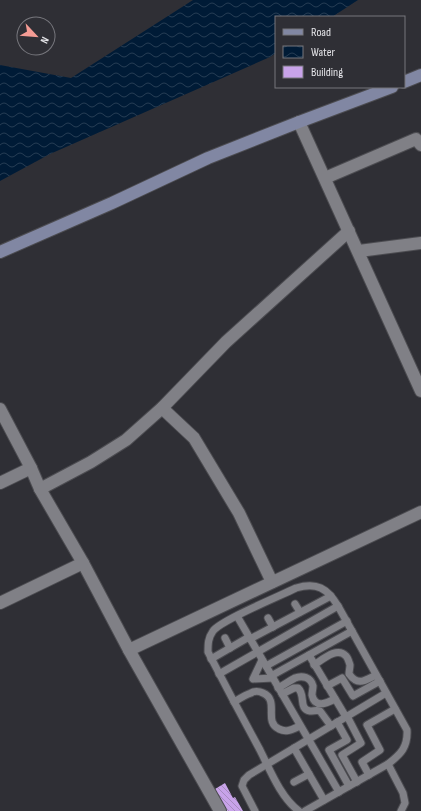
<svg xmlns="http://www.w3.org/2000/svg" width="421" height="811" viewBox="0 0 421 811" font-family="'Sofia Sans Condensed',sans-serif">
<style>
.water{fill:url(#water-waves)}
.building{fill:url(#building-back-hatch)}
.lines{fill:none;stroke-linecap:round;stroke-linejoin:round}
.lane-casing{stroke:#4c4c51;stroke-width:9}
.street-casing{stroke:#4c4c51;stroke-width:14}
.secondary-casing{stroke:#4c4c51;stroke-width:14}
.lane{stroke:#808086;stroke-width:7}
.street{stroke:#808086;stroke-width:12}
.secondary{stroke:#8187a3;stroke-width:12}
</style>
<defs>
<pattern id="water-waves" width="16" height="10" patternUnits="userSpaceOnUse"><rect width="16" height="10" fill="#001b36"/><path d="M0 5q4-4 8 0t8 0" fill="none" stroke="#253c53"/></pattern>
<pattern id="building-back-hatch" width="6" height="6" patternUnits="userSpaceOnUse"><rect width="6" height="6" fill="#c8a3e9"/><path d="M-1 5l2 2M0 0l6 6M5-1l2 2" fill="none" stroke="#a78bc0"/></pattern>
</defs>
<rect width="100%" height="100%" fill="#2f2f35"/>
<polygon class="water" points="193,0 358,0 332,17 276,17 276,53 270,57 50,154 0,181 0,65 71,78"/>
<polygon class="building" points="225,783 233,798 235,797 243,811 227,811 215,789"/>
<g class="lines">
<defs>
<g id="lane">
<polyline points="295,604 300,612"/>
<polyline points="237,616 339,792"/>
<polyline points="268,618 273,627"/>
<polyline points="225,638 230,648"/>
<polyline points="250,639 331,596"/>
<polyline points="309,655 346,717"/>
<polyline points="211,659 249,637"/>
<polyline points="262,660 253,679 273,678"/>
<path d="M314 665C322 660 337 646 346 656 348 658 349 662 350 665 350 668 349 671 349 674 358 686 364 681 376 675"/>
<polyline points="266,666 347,621"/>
<polyline points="219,674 338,606"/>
<polyline points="271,676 352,631"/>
<polyline points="327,686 342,678 353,696 380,681"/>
<path d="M278 688C284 685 289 681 295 678 302 675 311 677 313 686 313 689 312 692 312 695 315 709 327 703 335 699"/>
<path d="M282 694 294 688H298C306 695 298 709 310 711 314 711 317 710 320 711L331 726"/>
<path d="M234 702C239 699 245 695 251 693 254 691 259 691 263 693 280 700 263 722 279 729 287 733 293 729 300 726"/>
<polyline points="347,716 361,743 342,755 357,782"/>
<polyline points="337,722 347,740 329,750 349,786"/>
<polyline points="294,748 324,800"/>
<polyline points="388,764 403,793 405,803 401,811"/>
<polyline points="369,775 362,762 380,750 367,725 395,709"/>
<polyline points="294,782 309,774"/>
<polyline points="255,811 242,786 244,780 249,775 386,693"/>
<path d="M299 811C281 798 270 770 260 750 242 717 225 685 208 652 208 644 208 638 213 631 221 620 280 596 296 588 317 582 327 588 338 606L407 730C408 747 401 754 388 764L305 811"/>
</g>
<g id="street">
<polyline points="299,122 421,391"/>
<polyline points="325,178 416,139 421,145"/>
<polyline points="359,251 421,243"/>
<polyline points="162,408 194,438 239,513 272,582"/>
<polyline points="0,409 31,468 40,489 83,563 129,650 220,811"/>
<polyline points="0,483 31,468"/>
<polyline points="40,489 91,462 126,440 162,408 226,342 349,231"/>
<polyline points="0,603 83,563"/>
<polyline points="129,650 421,512"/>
</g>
<g id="secondary">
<polyline points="404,82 421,75"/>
<polyline points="0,252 112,203 208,158 299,122 392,87"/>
</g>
</defs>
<use href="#lane" class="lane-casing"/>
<use href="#street" class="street-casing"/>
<use href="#secondary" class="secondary-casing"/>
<use href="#lane" class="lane"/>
<use href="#street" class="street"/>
<use href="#secondary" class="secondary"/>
</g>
<rect x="275" y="16" width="130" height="72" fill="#2f2f35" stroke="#77777d"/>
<rect x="283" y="29" width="20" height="6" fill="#8187a3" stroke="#77777d"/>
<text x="311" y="36" font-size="12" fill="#e4e4e8">Road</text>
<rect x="283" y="46" width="20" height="12" fill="url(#water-waves)" stroke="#77777d"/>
<text x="311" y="56" font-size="12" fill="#e4e4e8">Water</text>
<rect x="283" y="66" width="20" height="12" fill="#c8a3e9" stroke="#77777d"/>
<text x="311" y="76" font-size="12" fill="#e4e4e8">Building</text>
<g transform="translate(36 36) rotate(116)"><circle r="19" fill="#2f2f35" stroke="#77777d"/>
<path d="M0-3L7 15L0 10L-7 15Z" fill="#f59c95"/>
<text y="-6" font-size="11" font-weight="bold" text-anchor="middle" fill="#e4e4e8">N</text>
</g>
</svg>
